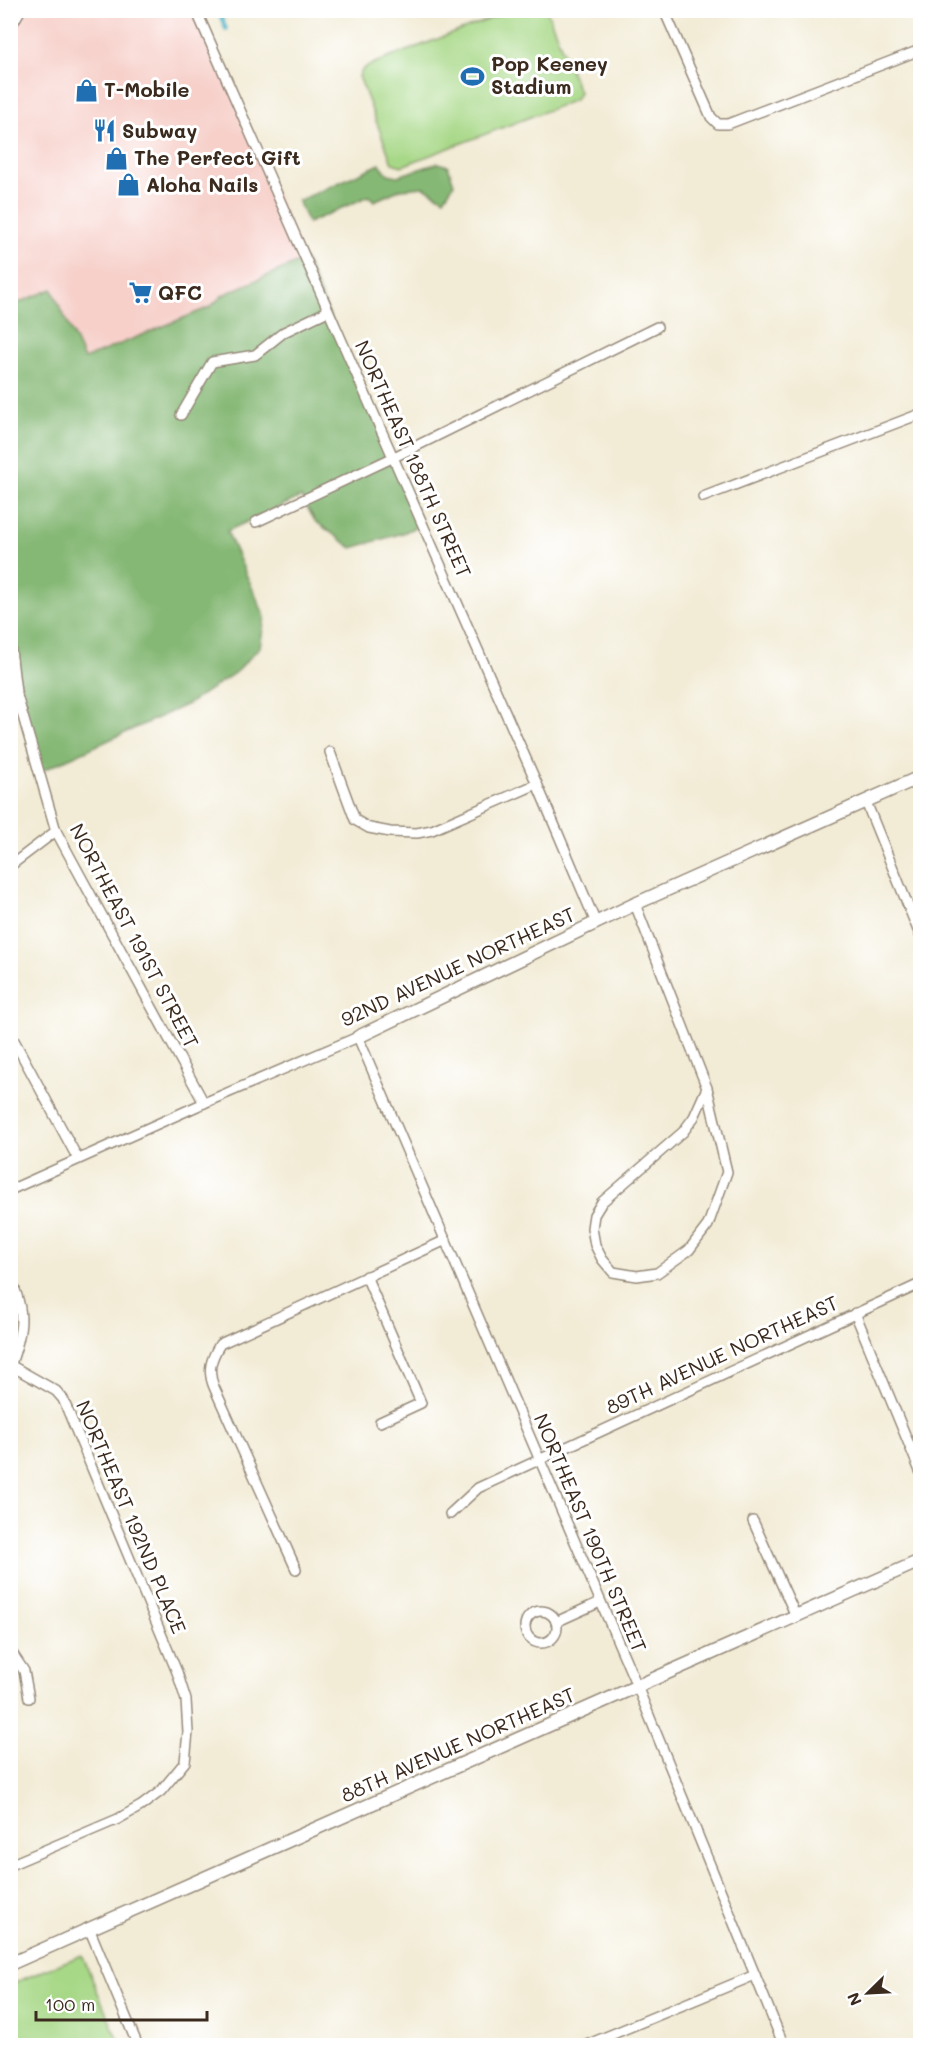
<svg xmlns="http://www.w3.org/2000/svg" width="931" height="2056" viewBox="0 0 931 2056" font-family="Mali,sans-serif">
<style>
.built{fill:#f7d0ca}
.green{fill:#a7d887;stroke:#718152;stroke-width:1.5}
.forest{fill:#85b874;stroke:#607149;stroke-width:1.5}
.lines{fill:none;stroke-linecap:round;stroke-linejoin:round}
.stream{stroke:#4cb5ca;stroke-width:4}
.minor-casing{stroke:#968a7a;stroke-width:12}
.tertiary-casing{stroke:#968a7a;stroke-width:15}
.primary-casing{stroke:#968a7a;stroke-width:18}
.minor{stroke:#fff;stroke-width:9}
.tertiary{stroke:#fff;stroke-width:12}
.primary{stroke:#fff;stroke-width:15}
.labels{text-anchor:middle;stroke-width:6;stroke-linejoin:round;paint-order:stroke}
.poi-label{font-size:20px;font-weight:bold;fill:#3b2a1e;stroke:#fff;text-anchor:start}
.street-label{font-size:20px;fill:#3b2a1e;stroke:#fff}
</style>
<rect width="100%" height="100%" fill="#fff"/>
<filter id="ink" filterUnits="userSpaceOnUse"><feTurbulence type="fractalNoise" baseFrequency=".0167" numOctaves="2"/><feDisplacementMap in="SourceGraphic" scale="12" xChannelSelector="R" yChannelSelector="G"/><feConvolveMatrix kernelMatrix="1 2 1 2 8 2 1 2 1" color-interpolation-filters="sRGB"/></filter>
<filter id="wash" filterUnits="userSpaceOnUse"><feTurbulence type="fractalNoise" baseFrequency=".008" numOctaves="4" result="noise"/><feDisplacementMap in="SourceGraphic" scale="24" xChannelSelector="R" yChannelSelector="G"/><feGaussianBlur stdDeviation="1.35" result="paint"/><feColorMatrix in="noise" values="0 0 0 0 0 0 0 0 0 0 0 0 0 0 0 0 0 1.4 0 .05"/><feComposite in="paint" operator="in"/></filter>
<g filter="url(#wash)">
<rect width="100%" height="100%" fill="#f2ebd5"/>
<polygon class="built" points="10,11 196,11 305,259 223,295 210,307 83,359 52,289 11,308"/>
<g class="green">
<polygon points="511,11 547,11 579,92 575,100 402,166 392,163 359,76 363,69 375,63"/>
<polygon points="82,1955 120,2045 11,2045 11,1984"/>
</g>
<g class="forest">
<polygon points="438,163 448,166 454,184 444,199 424,187 401,189 374,201 369,196 308,223 298,201 380,164 388,174 398,176"/>
<polygon points="305,259 422,524 403,533 352,548 315,521 301,497 227,531 265,617 260,647 236,672 188,704 39,772 16,692 11,642 10,306 52,289 84,359 210,307 223,295"/>
</g>
<g class="lines">
<polyline class="stream" points="218,10 226,29"/>
</g>
</g>
<g filter="url(#ink)">
<g class="lines">
<defs>
<g id="minor">
<polyline points="196,10 537,784 596,923"/>
<polyline points="664,10 711,117 718,124 728,124 920,50"/>
<polyline points="181,415 212,362 255,355 284,332 328,311"/>
<polyline points="703,497 920,414"/>
<polyline points="256,522 392,458 657,327"/>
<polyline points="10,642 16,692 56,831 204,1103"/>
<polyline points="330,752 355,820 369,828 390,832 417,833 432,830 537,784"/>
<polyline points="866,802 920,935"/>
<polyline points="10,866 56,831"/>
<polyline points="635,904 707,1088 727,1172 708,1225 689,1250 657,1273 637,1276 613,1272 602,1259 595,1245 592,1228 594,1215 602,1202 683,1132 694,1117 707,1088"/>
<polyline points="10,1033 78,1159"/>
<polyline points="10,1190 204,1103 358,1037 637,1686 784,2046"/>
<polyline points="366,1276 421,1403 380,1422"/>
<path d="M10 1278C27 1314 22 1331 10 1367"/>
<polyline points="855,1313 920,1471"/>
<polyline points="10,1365 56,1391 63,1399 177,1672 186,1700 188,1732 185,1762 161,1791 141,1806 118,1819 10,1865"/>
<polyline points="450,1514 478,1488 920,1284"/>
<polyline points="753,1521 796,1616"/>
<path d="M296 1569 214 1387C207 1370 211 1359 220 1344L446 1240"/>
<circle cx="541" cy="1627" r="16"/>
<polyline points="556,1622 600,1602"/>
<polyline points="10,1650 24,1671 29,1698"/>
<polyline points="89,1928 138,2046"/>
<polyline points="584,2046 755,1975"/>
</g>
<g id="tertiary">
<polyline points="358,1037 635,904 920,777"/>
<polyline points="10,1964 920,1561"/>
</g>
<polyline id="primary" points="10,22 17,10"/>
</defs>
<use href="#minor" class="minor-casing"/>
<use href="#tertiary" class="tertiary-casing"/>
<use href="#primary" class="primary-casing"/>
<use href="#minor" class="minor"/>
<use href="#tertiary" class="tertiary"/>
<use href="#primary" class="primary"/>
</g>
</g>
<defs>
<symbol id="stadium-bare" viewBox="-9 -9 18 18"><path d="M0-5a6.5 5 0 1 0 0 10a6.5 5 0 1 0 0-10ZM-3.5-1.8h7v3.6h-7Z" fill="#1f6fb2" stroke="#fff" stroke-width="2.5" paint-order="stroke"/></symbol>
<symbol id="shop-bare" viewBox="-9 -9 18 18"><path d="M-5-2.5h2.3a2.7 3.5 0 0 1 5.4 0H5L5.5 6h-11ZM-1.5-2.5h3a1.5 2.3 0 0 0-3 0Z" fill="#1f6fb2" stroke="#fff" stroke-width="2.5" paint-order="stroke"/></symbol>
<symbol id="restaurant-bare" viewBox="-9 -9 18 18"><path d="M-5-6h1v4h1v-4h1v4h1v-4h1v5L-1.5 .5V6h-2V.5L-5-1ZM5-6V6H3V1.5H1.5Q1.5-4 5-6Z" fill="#1f6fb2" stroke="#fff" stroke-width="2.5" paint-order="stroke"/></symbol>
<symbol id="supermarket-bare" viewBox="-9 -9 18 18"><path d="M-6-5.5h2.5l.6 2H6L4.5 2H-2.5L-4.4-4H-6ZM-1.5 3.2a1.3 1.3 0 1 0 .1 0ZM3 3.2a1.3 1.3 0 1 0 .1 0Z" fill="#1f6fb2" stroke="#fff" stroke-width="2.5" paint-order="stroke"/></symbol>
</defs>
<g fill-rule="evenodd">
<use href="#stadium-bare" x="456" y="60" width="33" height="33"/>
<use href="#shop-bare" x="70" y="74" width="33" height="33"/>
<use href="#restaurant-bare" x="88" y="114" width="33" height="33"/>
<use href="#shop-bare" x="100" y="142" width="33" height="33"/>
<use href="#shop-bare" x="112" y="168" width="33" height="33"/>
<use href="#supermarket-bare" x="124" y="276" width="33" height="33"/>
</g>
<g class="labels">
<g class="poi-label">
<text x="491" y="71">Pop Keeney<tspan x="491" dy="23">Stadium</tspan></text>
<text x="104" y="97">T-Mobile</text>
<text x="122" y="138">Subway</text>
<text x="134" y="165">The Perfect Gift</text>
<text x="146" y="192">Aloha Nails</text>
<text x="158" y="300">QFC</text>
</g>
<g class="street-label">
<text transform="translate(413 459) rotate(66)" y="7">NORTHEAST 188TH STREET</text>
<text transform="translate(134 936) rotate(62)" y="7">NORTHEAST 191ST STREET</text>
<text transform="translate(458 967) rotate(-25)" y="7">92ND AVENUE NORTHEAST</text>
<text transform="translate(722 1355) rotate(-25)" y="7">89TH AVENUE NORTHEAST</text>
<text transform="translate(131 1517) rotate(67)" y="7">NORTHEAST 192ND PLACE</text>
<text transform="translate(590 1533) rotate(67)" y="7">NORTHEAST 190TH STREET</text>
<text transform="translate(458 1745) rotate(-24)" y="7">88TH AVENUE NORTHEAST</text>
</g>
</g>
<rect width="931" height="2056" fill="none" stroke="#fff" stroke-width="36"/>
<g transform="translate(868 1993) rotate(246)" stroke="#ffffff" stroke-width="4.5" paint-order="stroke">
<path d="M0-4.5L10 22L0 15L-10 22Z" fill="#3b2a1e"/>
<text y="-9" font-size="16" font-weight="bold" text-anchor="middle" fill="#3b2a1e">N</text>
</g>
<path d="M36 2011v9h171v-9" fill="none" stroke="#3b2a1e" stroke-width="3"/>
<text x="45" y="2011" font-size="18" fill="#3b2a1e" stroke="#ffffff" stroke-width="4.5" paint-order="stroke">100 m</text>
</svg>
